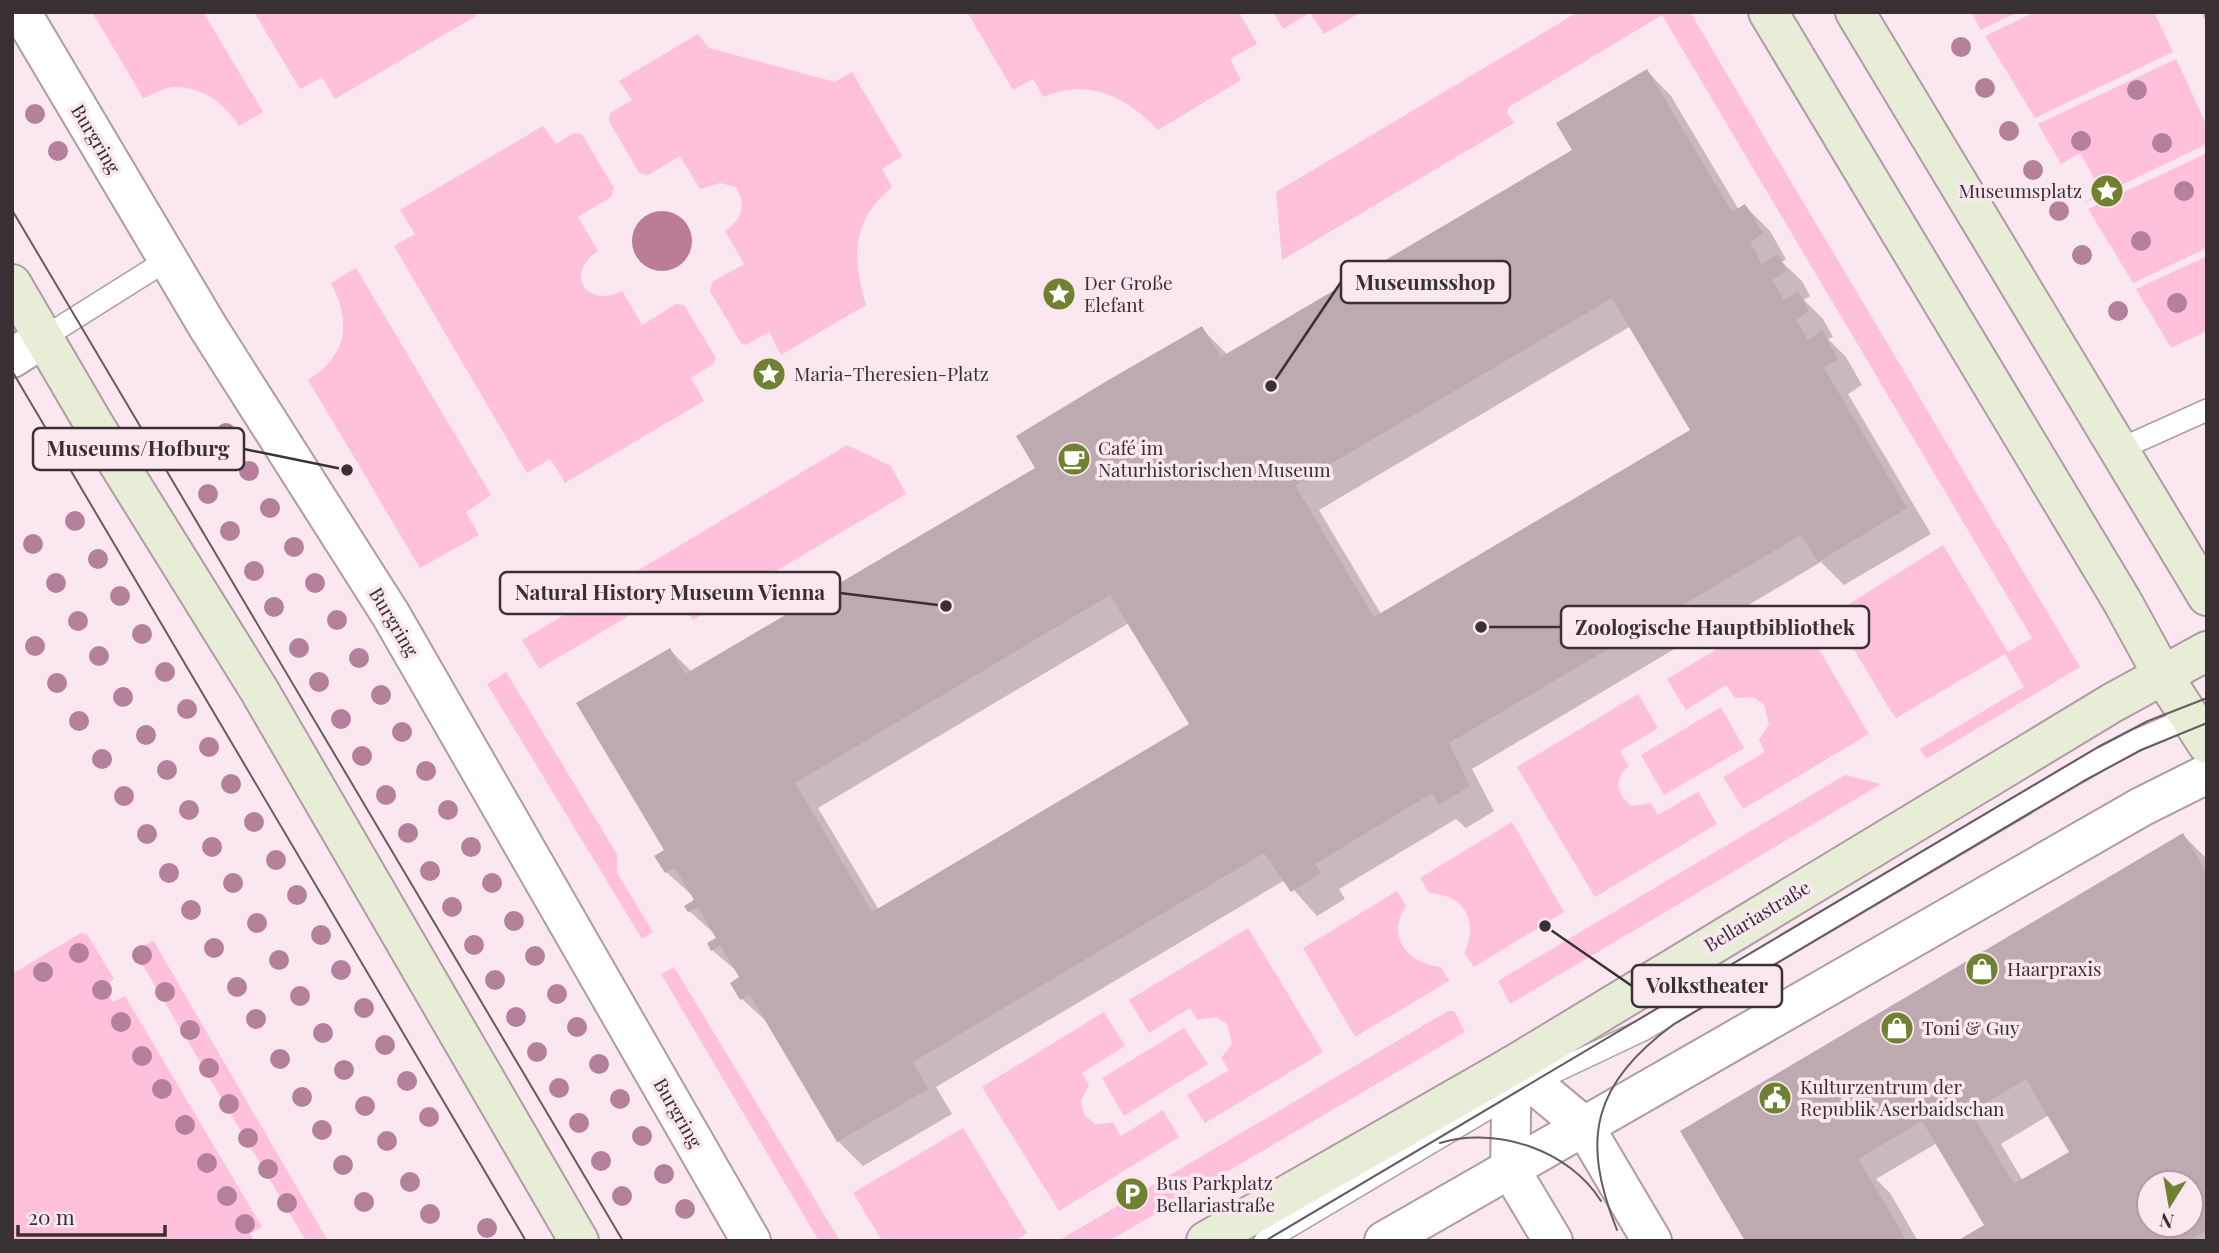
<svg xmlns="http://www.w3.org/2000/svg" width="2219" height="1253" viewBox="0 0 2219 1253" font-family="'Playfair Display',serif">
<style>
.green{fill:#fec0da}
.water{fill:#bc7c98}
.shadow{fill:#0003;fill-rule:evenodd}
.building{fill:#bdaab1;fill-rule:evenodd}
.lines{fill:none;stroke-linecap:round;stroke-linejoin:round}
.service-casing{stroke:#af9ca3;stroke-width:24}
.minor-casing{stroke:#af9ca3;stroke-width:42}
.tertiary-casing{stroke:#af9ca3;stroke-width:42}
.secondary-casing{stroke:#af9ca3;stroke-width:42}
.service{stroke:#fff;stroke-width:21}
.minor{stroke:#fff;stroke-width:38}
.tertiary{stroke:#fff;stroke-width:38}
.secondary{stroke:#e8edd7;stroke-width:38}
.tram{stroke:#675c60;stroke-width:2}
.tree{fill:#b4809a}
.labels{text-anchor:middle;stroke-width:7;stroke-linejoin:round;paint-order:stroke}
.street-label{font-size:19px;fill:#383033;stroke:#fbe7ef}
.poi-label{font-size:19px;fill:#383033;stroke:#fbe7ef;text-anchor:start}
.leader{fill:none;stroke:#383033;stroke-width:2.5}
.callout-dot{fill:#383033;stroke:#fbe7ef;stroke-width:2.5}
.callout{fill:#fbe7ef;stroke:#383033;stroke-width:2.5}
.callout-label{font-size:21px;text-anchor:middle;font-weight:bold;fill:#383033}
</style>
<rect width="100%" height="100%" fill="#fbe7ef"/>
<g class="green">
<path d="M92 12H203L263 112 239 126C225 104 203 87 175 87 165 87 152 95 143 98Z"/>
<polygon points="254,12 474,12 476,16 335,99 322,77 300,89"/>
<path d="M967 12H1239L1257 44 1230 59 1241 80 1158 130C1125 96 1089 78 1043 97L1033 79 1013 90Z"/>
<polygon points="1273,12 1361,12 1324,34 1310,13 1283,29"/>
<polygon points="1578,12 1690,12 2080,667 1926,759 1920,749 2024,687 2005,654 1896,718 1887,705 1833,614 1943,545 2008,652 2032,638 1662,15 1509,107 1507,113 1514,123 1282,260 1276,192"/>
<polygon points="1971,12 2018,12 1981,30"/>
<polygon points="2035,12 2154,12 2173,52 2035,118 1985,36"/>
<path d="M698 34 709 48 835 82 852 72 902 156 882 169 892 187C851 221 852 257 866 305L781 355 769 332 746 345 741 343 710 291 712 282 744 264 725 231C742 219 747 205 736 187L720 183 700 189 680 156 648 175 639 173 609 121 610 113 632 100 619 81Z"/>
<polygon points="2176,59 2207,126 2207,144 2084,203 2101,190 2080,153 2061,164 2038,124"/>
<path d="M543 126 556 144 574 133 582 134 614 188 611 197 578 217 598 251C564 273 585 309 622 291L642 325 676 304 684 305 716 358 713 364 691 378 704 401 565 483 550 459 527 473 394 246 415 234 400 210Z"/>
<polygon points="2207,153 2207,248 2133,283 2088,209"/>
<polygon points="2207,256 2207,331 2171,348 2136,289"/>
<path d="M356 268 491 495 466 512 479 535 420 568 308 380C347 356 352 323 331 283Z"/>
<polygon points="847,445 891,466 906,494 693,620 672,590 539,669 522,640"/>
<polygon points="1792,604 1869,734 1743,809 1723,777 1765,752 1759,740 1769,724 1764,704 1753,697 1735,698 1726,685 1686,710 1667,679"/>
<polygon points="506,672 617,854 617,873 653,932 642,939 487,684"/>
<path d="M1638 694 1658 728 1620 751 1629 766C1613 777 1616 796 1632 806L1651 803 1658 815 1698 792 1717 824 1595 897 1517 767Z"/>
<polygon points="1721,707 1744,748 1664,795 1641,755"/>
<polygon points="1845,775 1881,784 1510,1004 1498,981"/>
<path d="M1512 822 1564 912 1474 967 1464 953C1480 922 1464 894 1429 893L1420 878Z"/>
<path d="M1397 891 1406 906C1385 937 1409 964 1441 967L1449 981 1355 1037 1303 948Z"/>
<polygon points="1248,928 1323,1052 1205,1123 1187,1095 1229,1070 1221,1058 1232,1044 1227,1024 1216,1017 1197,1020 1190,1008 1149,1033 1129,1000"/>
<polygon points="81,933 87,934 114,979 102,986 113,1002 125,996 262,1227 250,1234 254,1241 12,1241 12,974"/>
<polygon points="153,940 328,1241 306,1241 135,952"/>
<polygon points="674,967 840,1241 819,1241 661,974"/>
<polygon points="1448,1011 1454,1011 1465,1032 1109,1241 1058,1241"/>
<polygon points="1104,1012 1125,1046 1082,1073 1089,1085 1081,1100 1084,1115 1095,1124 1113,1123 1121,1136 1163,1110 1179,1137 1059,1211 982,1087"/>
<polygon points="1184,1028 1208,1064 1124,1116 1102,1078"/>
<polygon points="963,1128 1027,1233 1015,1241 882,1241 853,1193"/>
</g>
<circle class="water" cx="662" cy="241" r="30"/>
<g class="shadow">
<polygon points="2201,12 2207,12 2207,24"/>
<path d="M1647 71 1671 96 1739 210 1745 206 1770 231 1786 259 1782 262 1802 281 1810 296 1804 300 1823 319 1833 337 1828 339 1846 357 1862 385 1848 394 1931 534 1844 585 1821 562 1472 769 1494 811 1466 828 1456 819 1339 889 1345 899 1317 916 1285 880 936 1087 952 1114 863 1166 838 1141 768 1023 742 999 739 973 712 950 719 939 716 935 689 911 696 901 693 896 666 872 670 650 692 672 1037 468 1202 329 1228 355 1575 150ZM1631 326 1693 430 1381 614 1319 510ZM1129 623 1191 724 879 910 818 808Z"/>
<path d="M2183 835 2207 859V1241H1960L1986 1225 1937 1143 1876 1179 1890 1193 1918 1241H1747ZM2049 1115 2071 1152 2023 1181 2001 1144ZM2149 1183H2191V1225H2149Z"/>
</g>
<g class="building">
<path d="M1647 69 1732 212 1745 204 1763 233 1750 242 1762 264 1777 254 1787 270 1772 280 1784 300 1798 292 1809 311 1796 320 1808 340 1822 330 1838 359 1824 368 1907 508 1818 562 1801 535 1449 743 1470 786 1439 805 1432 793 1315 864 1321 873 1291 892 1264 853 913 1062 928 1089 837 1142 750 995 740 1000 730 983 739 977 720 945 711 951 707 943 716 938 698 907 688 912 684 906 694 900 675 868 665 873 654 856 664 850 576 703 670 648 685 674 1035 468 1016 436 1105 382 1202 326 1221 357 1572 150 1556 123ZM1612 298 1690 430 1374 617 1295 485ZM1110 595 1189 724 872 912 795 783Z"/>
<path d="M2183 833 2207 873V1230L2188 1241H1957L1984 1225 1922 1121 1858 1159 1907 1241H1745L1680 1131ZM2026 1079 2069 1152 2014 1184 1971 1112ZM2149 1183H2191V1225H2149Z"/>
</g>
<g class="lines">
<defs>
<g id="service">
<polyline points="43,338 167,260"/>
<polyline points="2118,450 2207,410"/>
<polyline points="1265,1241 1533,1082 1643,1030 2099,760 2135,741 2198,714"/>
</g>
<g id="minor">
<polyline points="21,12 208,327 391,615 751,1241"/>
<polyline points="12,358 43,338"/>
<polyline points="1512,1066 1510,1169 1553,1241"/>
<polyline points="1384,1241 2141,807 2207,774"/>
</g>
<polyline id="tertiary" points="1512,1066 1584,1126 1652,1241"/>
<g id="secondary">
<polyline points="1768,12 2122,601 2162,674 2207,744"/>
<polyline points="1855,12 2207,596"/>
<polyline points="12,284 95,426 259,690 579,1241"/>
<polyline points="1206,1241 1512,1066 2112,703 2207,651"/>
</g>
</defs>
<use href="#service" class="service-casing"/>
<use href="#minor" class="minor-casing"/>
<use href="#tertiary" class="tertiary-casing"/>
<use href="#secondary" class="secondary-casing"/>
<use href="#service" class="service"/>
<use href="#minor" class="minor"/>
<use href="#tertiary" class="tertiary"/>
<use href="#secondary" class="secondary"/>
<g class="tram">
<polyline points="12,210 623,1241"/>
<polyline points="12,371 526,1241"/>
<path d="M1440 1143C1497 1126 1569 1150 1601 1201"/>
<path d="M1617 1230C1580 1138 1593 1084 1674 1024L2082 782 2141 750 2207 723"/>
<polyline points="1265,1241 2098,747 2148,721 2207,698"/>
</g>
</g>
<g class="tree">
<circle cx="1961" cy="47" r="10"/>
<circle cx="1985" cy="88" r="10"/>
<circle cx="2137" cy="90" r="10"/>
<circle cx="35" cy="114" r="10"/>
<circle cx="2009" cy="131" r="10"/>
<circle cx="2081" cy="141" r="10"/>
<circle cx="2162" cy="143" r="10"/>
<circle cx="58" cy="151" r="10"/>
<circle cx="2033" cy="170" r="10"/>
<circle cx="2184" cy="191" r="10"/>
<circle cx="2059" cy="211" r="10"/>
<circle cx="2141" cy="241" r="10"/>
<circle cx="2082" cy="255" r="10"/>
<circle cx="2177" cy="303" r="10"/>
<circle cx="2118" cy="311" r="10"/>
<circle cx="226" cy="433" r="10"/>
<circle cx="249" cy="471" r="10"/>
<circle cx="208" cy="494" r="10"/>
<circle cx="270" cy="508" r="10"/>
<circle cx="75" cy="521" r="10"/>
<circle cx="230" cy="531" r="10"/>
<circle cx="33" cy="544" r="10"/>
<circle cx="294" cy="547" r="10"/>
<circle cx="98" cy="559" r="10"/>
<circle cx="254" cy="571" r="10"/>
<circle cx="56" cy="583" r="10"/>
<circle cx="315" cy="583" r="10"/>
<circle cx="120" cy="596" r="10"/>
<circle cx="274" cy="607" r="10"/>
<circle cx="337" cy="620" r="10"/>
<circle cx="78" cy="621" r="10"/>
<circle cx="142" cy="634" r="10"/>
<circle cx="35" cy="646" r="10"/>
<circle cx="299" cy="648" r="10"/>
<circle cx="99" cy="656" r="10"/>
<circle cx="359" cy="658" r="10"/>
<circle cx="165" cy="672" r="10"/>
<circle cx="319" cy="682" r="10"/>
<circle cx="57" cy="683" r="10"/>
<circle cx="381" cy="695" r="10"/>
<circle cx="123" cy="697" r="10"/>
<circle cx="187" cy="709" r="10"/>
<circle cx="341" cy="719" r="10"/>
<circle cx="79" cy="721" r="10"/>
<circle cx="402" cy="732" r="10"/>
<circle cx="146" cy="735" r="10"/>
<circle cx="209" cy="747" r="10"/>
<circle cx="362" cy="756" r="10"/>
<circle cx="102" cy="759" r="10"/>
<circle cx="167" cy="770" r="10"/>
<circle cx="426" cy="771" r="10"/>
<circle cx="231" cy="784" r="10"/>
<circle cx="386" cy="795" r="10"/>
<circle cx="124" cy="796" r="10"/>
<circle cx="189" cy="810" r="10"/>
<circle cx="448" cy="810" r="10"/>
<circle cx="254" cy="822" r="10"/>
<circle cx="408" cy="833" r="10"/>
<circle cx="147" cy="834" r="10"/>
<circle cx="212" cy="847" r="10"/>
<circle cx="471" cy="847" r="10"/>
<circle cx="276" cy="860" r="10"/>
<circle cx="430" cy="871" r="10"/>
<circle cx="169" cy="873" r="10"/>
<circle cx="233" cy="883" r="10"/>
<circle cx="492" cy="883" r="10"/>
<circle cx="297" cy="895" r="10"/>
<circle cx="452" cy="907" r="10"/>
<circle cx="191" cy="910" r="10"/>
<circle cx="514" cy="921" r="10"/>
<circle cx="257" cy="923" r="10"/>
<circle cx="321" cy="935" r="10"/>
<circle cx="474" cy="945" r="10"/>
<circle cx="214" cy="948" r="10"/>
<circle cx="79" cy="953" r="10"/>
<circle cx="142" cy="955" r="10"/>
<circle cx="535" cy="956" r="10"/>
<circle cx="279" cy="960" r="10"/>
<circle cx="341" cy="970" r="10"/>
<circle cx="43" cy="972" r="10"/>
<circle cx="495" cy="980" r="10"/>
<circle cx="237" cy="987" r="10"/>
<circle cx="102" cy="990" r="10"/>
<circle cx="165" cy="992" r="10"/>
<circle cx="557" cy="994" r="10"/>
<circle cx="300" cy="996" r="10"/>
<circle cx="364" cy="1008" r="10"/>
<circle cx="516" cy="1017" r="10"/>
<circle cx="256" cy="1019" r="10"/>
<circle cx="121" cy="1022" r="10"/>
<circle cx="577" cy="1027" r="10"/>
<circle cx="190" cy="1030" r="10"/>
<circle cx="323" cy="1033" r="10"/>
<circle cx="385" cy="1045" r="10"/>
<circle cx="537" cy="1052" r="10"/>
<circle cx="142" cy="1056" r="10"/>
<circle cx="280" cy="1059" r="10"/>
<circle cx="599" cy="1064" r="10"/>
<circle cx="209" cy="1068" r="10"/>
<circle cx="344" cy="1070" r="10"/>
<circle cx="407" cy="1081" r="10"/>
<circle cx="559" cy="1088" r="10"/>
<circle cx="162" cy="1089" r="10"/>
<circle cx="302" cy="1097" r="10"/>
<circle cx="620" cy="1099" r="10"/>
<circle cx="229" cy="1104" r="10"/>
<circle cx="365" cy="1106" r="10"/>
<circle cx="429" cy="1117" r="10"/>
<circle cx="579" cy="1123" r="10"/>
<circle cx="185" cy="1125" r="10"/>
<circle cx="322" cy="1130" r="10"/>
<circle cx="642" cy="1136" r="10"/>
<circle cx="248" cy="1138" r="10"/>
<circle cx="387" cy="1141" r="10"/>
<circle cx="601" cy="1161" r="10"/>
<circle cx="207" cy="1163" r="10"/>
<circle cx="343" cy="1165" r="10"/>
<circle cx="268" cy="1169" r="10"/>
<circle cx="664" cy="1174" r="10"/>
<circle cx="410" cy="1182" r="10"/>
<circle cx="227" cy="1196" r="10"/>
<circle cx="622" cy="1196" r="10"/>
<circle cx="364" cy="1202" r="10"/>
<circle cx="287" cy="1203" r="10"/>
<circle cx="685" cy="1209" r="10"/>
<circle cx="430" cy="1214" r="10"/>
<circle cx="245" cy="1224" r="10"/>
<circle cx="487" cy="1228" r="10"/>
</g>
<defs>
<symbol id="sight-disc" viewBox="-11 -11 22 22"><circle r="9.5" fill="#708231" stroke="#fbe7ef"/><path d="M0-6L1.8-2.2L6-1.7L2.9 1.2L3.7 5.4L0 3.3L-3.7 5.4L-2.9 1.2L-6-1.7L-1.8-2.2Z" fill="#fff"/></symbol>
<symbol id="cafe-disc" viewBox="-11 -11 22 22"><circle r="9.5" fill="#708231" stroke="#fbe7ef"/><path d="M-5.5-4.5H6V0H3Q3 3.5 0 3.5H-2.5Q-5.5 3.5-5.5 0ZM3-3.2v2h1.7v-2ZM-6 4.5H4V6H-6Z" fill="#fff"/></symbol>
<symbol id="shop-disc" viewBox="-11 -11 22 22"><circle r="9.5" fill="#708231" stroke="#fbe7ef"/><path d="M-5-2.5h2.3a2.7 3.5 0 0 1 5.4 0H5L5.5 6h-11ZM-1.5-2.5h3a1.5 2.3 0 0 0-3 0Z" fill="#fff"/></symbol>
<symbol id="civic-disc" viewBox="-11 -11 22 22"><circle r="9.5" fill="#708231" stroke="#fbe7ef"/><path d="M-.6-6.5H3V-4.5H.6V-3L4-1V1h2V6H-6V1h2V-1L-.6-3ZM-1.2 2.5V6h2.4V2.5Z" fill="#fff"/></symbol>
<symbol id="parking-disc" viewBox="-11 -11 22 22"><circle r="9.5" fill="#708231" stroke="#fbe7ef"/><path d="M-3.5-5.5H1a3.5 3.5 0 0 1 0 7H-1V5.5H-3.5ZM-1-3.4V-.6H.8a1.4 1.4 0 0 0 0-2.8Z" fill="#fff"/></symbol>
</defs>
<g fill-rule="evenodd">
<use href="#sight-disc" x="2088" y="172" width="38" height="38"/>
<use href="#sight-disc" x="1040" y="275" width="38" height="38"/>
<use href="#sight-disc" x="750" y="355" width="38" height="38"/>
<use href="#cafe-disc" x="1055" y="440" width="38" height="38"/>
<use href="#shop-disc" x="1963" y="950" width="38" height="38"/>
<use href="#shop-disc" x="1878" y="1009" width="38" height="38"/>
<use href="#civic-disc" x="1756" y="1079" width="38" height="38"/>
<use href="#parking-disc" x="1113" y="1175" width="38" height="38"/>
</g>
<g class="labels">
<g class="street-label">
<text transform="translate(96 139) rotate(59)" y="7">Burgring</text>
<text transform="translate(394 622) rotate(59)" y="7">Burgring</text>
<text transform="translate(1757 916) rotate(-31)" y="7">Bellariastraße</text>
<text transform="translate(678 1113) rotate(60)" y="7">Burgring</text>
</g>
<g class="poi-label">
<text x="2082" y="198" text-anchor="end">Museumsplatz</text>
<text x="1084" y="290">Der Große<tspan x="1084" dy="22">Elefant</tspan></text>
<text x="794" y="381">Maria-Theresien-Platz</text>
<text x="1098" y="455">Café im<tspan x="1098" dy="22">Naturhistorischen Museum</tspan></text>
<text x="2007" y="976">Haarpraxis</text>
<text x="1922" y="1035">Toni &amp; Guy</text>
<text x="1800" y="1094">Kulturzentrum der<tspan x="1800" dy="22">Republik Aserbaidschan</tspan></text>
<text x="1156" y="1190">Bus Parkplatz<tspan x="1156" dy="22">Bellariastraße</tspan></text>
</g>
</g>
<path class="leader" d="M1271 386L1341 282M347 470L244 449M946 606L840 593M1481 627L1561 627M1545 926L1632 986"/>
<g class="callout-dot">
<circle cx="1271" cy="386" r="7"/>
<circle cx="347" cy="470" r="7"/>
<circle cx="946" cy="606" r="7"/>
<circle cx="1481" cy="627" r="7"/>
<circle cx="1545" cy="926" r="7"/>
</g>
<g class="callout">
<rect x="1341" y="261" width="169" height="42" rx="7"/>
<rect x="33" y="428" width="211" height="42" rx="7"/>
<rect x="500" y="572" width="340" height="42" rx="7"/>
<rect x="1561" y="606" width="308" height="42" rx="7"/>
<rect x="1632" y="965" width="150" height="42" rx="7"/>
</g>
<g class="callout-label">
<text x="1425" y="290">Museumsshop</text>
<text x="138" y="456">Museums/Hofburg</text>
<text x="670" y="600">Natural History Museum Vienna</text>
<text x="1715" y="635">Zoologische Hauptbibliothek</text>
<text x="1707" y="993">Volkstheater</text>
</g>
<rect width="2219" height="1253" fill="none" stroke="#383033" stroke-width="28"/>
<g transform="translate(2170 1204) rotate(191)"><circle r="33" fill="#fbe7ef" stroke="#ad9ea4" stroke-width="2"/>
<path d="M0-5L12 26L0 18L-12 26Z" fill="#708231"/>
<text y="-10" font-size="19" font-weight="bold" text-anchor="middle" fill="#383033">N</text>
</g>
<path d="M18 1225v10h147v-10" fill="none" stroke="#383033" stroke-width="3.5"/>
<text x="28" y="1225" font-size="21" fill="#383033" stroke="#fbe7ef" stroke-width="5" paint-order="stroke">20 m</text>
</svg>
